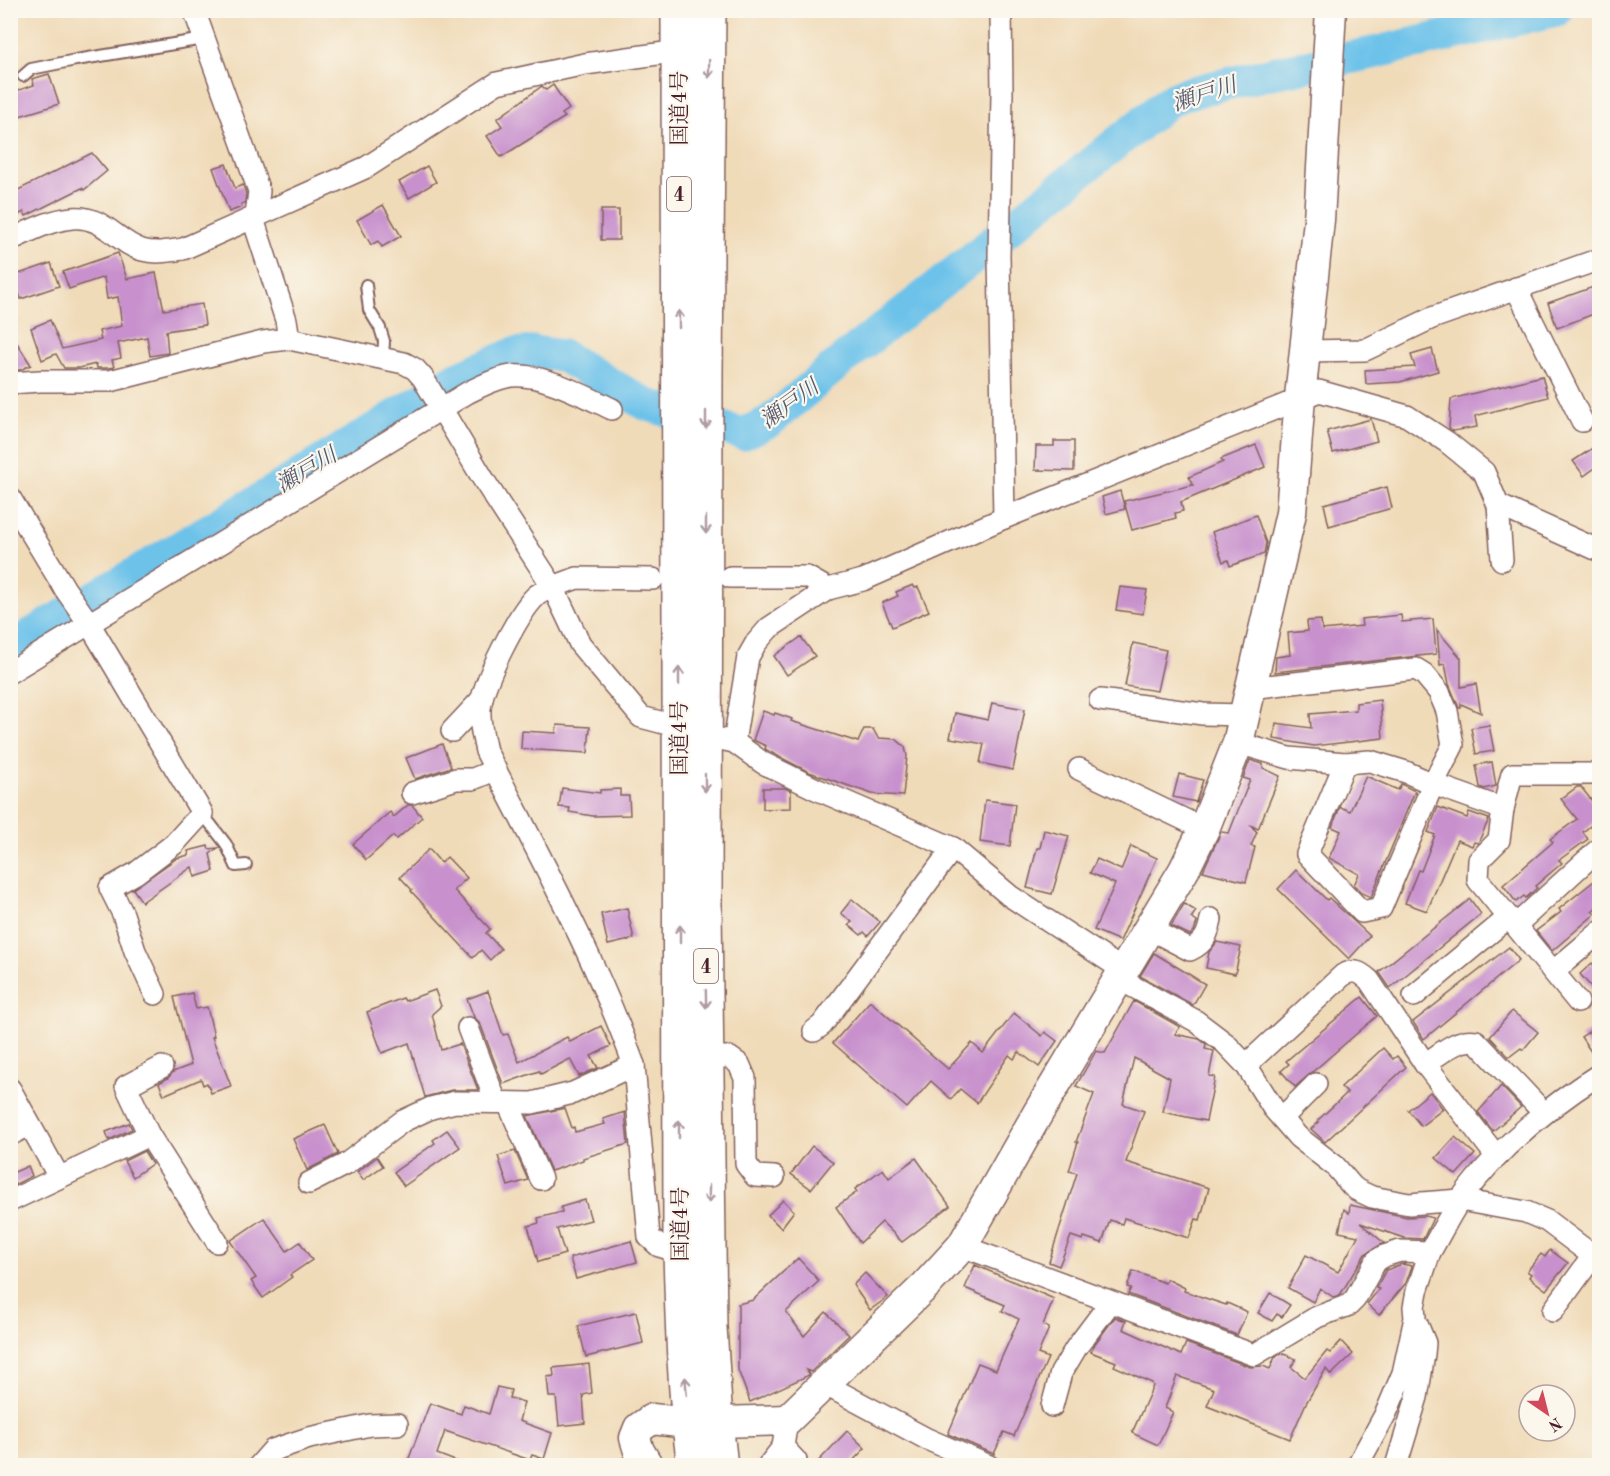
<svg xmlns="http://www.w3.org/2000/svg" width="1610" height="1476" viewBox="0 0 1610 1476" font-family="'Old Standard TT','Noto Serif JP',serif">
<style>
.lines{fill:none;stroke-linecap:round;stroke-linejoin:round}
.river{stroke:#6dc2ea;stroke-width:33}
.building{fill:#c891cd}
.lane-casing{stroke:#84615d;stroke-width:14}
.street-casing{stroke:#84615d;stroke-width:24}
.secondary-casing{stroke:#84615d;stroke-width:33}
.highway-casing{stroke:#84615d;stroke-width:36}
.lane{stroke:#fff;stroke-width:10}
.street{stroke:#fff;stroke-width:21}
.secondary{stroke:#fff;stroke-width:30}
.highway{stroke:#fff;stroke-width:33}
.oneway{stroke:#ae9aa0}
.labels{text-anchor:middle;stroke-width:4.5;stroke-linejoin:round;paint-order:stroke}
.shield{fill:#fbf7ec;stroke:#7f6065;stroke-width:1.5}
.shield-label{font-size:20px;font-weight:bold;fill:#4a1f2b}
.street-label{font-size:21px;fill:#4a1f2b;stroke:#fbf7ec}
.water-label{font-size:22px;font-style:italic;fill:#56586e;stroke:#fbf7ec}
</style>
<rect width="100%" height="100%" fill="#fbf7ec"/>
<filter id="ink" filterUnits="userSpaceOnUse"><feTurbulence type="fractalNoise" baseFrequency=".0167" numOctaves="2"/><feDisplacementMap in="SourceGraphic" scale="12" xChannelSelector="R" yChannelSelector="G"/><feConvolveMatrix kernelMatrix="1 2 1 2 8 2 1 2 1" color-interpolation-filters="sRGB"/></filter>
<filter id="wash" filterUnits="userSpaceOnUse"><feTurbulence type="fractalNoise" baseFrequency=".008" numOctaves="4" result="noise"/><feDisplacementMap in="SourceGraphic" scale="24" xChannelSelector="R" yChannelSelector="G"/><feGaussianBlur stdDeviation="1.35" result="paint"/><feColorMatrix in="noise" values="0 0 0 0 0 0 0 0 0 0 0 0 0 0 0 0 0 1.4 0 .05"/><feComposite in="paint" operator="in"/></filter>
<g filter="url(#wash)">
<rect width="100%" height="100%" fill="#f0dbb9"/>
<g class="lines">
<polyline class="river" points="10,647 256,502 457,378 513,354 535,352 563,356 645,404 743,434 770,421 846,357 940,284 1169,101 1184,94 1272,73 1373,53 1557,10"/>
</g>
<g id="blocks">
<g class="building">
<polygon points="49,74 59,104 10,119 10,93 34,85 32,79"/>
<polygon points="553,85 569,109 562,114 565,117 501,157 487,136 502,126 497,119 542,86 546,90"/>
<polygon points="92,153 107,171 84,190 82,188 26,216 24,212 10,219 10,202 17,199 14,192"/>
<polygon points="226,164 235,188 243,185 246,193 245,203 241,204 242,207 229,212 213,168"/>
<polygon points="427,166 436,182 409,198 399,182"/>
<polygon points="383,205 401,236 382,247 378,241 371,245 357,220"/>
<rect x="601" y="210" width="18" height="30"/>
<polygon points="118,253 127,279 156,273 164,310 202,304 205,325 166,331 168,353 150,356 147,337 118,343 121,358 112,360 114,367 108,368 97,368 96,364 79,368 64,368 56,354 42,360 31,328 50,320 62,349 101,340 99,331 122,326 118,297 107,299 104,277 69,289 63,272"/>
<polygon points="51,263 59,286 21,299 13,276"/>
<polygon points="1599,285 1599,312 1557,328 1548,303"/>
<polygon points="10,332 31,365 20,370 10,370"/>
<polygon points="1432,349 1438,371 1400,382 1366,384 1365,370 1415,367 1411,355"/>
<polygon points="1542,376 1548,397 1475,416 1477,427 1453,431 1449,428 1451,399"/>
<polygon points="1371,419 1377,441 1333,453 1327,431"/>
<polygon points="1054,441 1074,441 1074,471 1035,470 1036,446 1054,446"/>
<polygon points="1599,444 1599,465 1584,476 1573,461"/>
<polygon points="1256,445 1265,467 1181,502 1183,511 1175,513 1176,518 1132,530 1124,501 1193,485 1189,477 1223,462 1221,459"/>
<polygon points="1387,487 1392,508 1329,526 1324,504"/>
<polygon points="1120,491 1125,509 1106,514 1102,497"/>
<polygon points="1256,515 1266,543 1264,554 1230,566 1228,560 1223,562 1212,532"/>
<polygon points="913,585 915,588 918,587 929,611 892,627 882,603 898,596 896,592"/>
<polygon points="1120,587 1147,590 1143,614 1116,610"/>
<polygon points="1401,615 1402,622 1433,619 1436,654 1275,672 1276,657 1290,655 1288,633 1308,631 1307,621 1321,620 1322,630 1362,626 1361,619"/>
<polygon points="1437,630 1461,658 1461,687 1476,684 1481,713 1461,704 1461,708 1459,708 1449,684 1445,664 1440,665"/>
<polygon points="801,637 815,656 787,675 774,656"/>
<polygon points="1133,643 1166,650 1157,691 1125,686"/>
<polygon points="1380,700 1383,738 1314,746 1274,739 1276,723 1311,728 1310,714 1356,710 1356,703"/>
<polygon points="992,703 1025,709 1013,770 980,763 984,744 950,738 955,713 988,720"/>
<polygon points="763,711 774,715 775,713 792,719 791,721 858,742 864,729 873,729 878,738 896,739 905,747 907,756 903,796 872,794 809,772 770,752 765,749 766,746 753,740"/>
<polygon points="557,725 590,727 588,753 521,749 522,731 556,733"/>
<polygon points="1489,725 1494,751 1476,754 1471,728"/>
<polygon points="442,744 451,767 415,779 406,758"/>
<polygon points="1250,760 1263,764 1263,768 1280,776 1258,829 1250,825 1257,832 1251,846 1255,847 1246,882 1203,871 1221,832 1229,833 1250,780 1243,778"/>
<polygon points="1492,762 1496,786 1484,789 1480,787 1476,765"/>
<polygon points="1179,774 1203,780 1196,802 1173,797"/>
<polygon points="1366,776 1398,790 1401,784 1415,791 1371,897 1362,893 1354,885 1359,874 1329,858 1341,831 1332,827 1340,807 1350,811"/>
<polygon points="1577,787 1581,787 1599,810 1599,819 1583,832 1588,839 1559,860 1562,863 1535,886 1537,888 1526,898 1524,896 1516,902 1503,885 1553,842 1550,839 1577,819 1561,799"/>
<polygon points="562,788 600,793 600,790 620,789 620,796 629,796 630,815 593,816 569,812 570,808 559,807"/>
<polygon points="763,788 785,788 791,791 791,808 763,809"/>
<polygon points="985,800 1015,804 1010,846 980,842"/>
<polygon points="408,805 412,805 422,817 397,839 393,836 366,860 353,844 390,812 394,817"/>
<polygon points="1438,807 1467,818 1469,812 1489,819 1478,843 1474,842 1472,846 1457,840 1427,911 1405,903 1418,870 1421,871 1435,835 1428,832"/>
<polygon points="1044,830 1069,836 1052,894 1027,888 1037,848 1040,848"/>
<polygon points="208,846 209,849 218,848 210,854 214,871 195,877 192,867 142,902 133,889 177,858 189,855 188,851"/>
<polygon points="1131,846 1157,858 1120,941 1094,930 1115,884 1090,873 1097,859 1121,870"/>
<polygon points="429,849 441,863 447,857 467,878 454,890 490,929 486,933 501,949 490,960 481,950 473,958 411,891 412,890 400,877"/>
<polygon points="1296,870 1327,900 1329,898 1370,936 1349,959 1278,889"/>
<polygon points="1599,877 1599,905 1592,911 1595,914 1552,951 1536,931 1561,912 1559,909"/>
<polygon points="852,899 880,922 868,936 864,932 861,935 849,925 852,922 841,913"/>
<polygon points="1470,899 1481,914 1390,988 1379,972"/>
<polygon points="1184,904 1196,911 1191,918 1197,922 1194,931 1190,935 1171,926"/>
<polygon points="627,908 634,939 608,945 601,914"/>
<polygon points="1217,942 1241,947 1235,974 1206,968 1209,952"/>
<polygon points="1509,947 1519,960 1424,1039 1413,1022"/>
<polygon points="1154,953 1205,984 1193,1005 1140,976"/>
<polygon points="1592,963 1599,971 1599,996 1580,974"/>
<polygon points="435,990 441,1006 432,1014 441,1050 460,1044 478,1090 452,1090 425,1097 409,1043 382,1053 367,1012 403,998 405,1001"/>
<polygon points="488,991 503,1035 508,1034 519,1062 567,1037 570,1042 601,1026 611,1046 591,1056 598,1068 579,1076 570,1059 541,1074 539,1071 503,1084 480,1023 474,1017 467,999"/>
<polygon points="192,993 196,1009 207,1007 214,1036 212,1037 231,1086 211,1093 207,1083 203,1085 201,1079 164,1095 159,1083 168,1078 173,1072 191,1065 174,997"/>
<polygon points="1362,997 1377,1016 1295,1087 1281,1071 1289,1064 1286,1061"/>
<polygon points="870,1001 948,1069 972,1043 983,1053 1014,1013 1042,1036 1045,1032 1057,1041 1039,1067 1019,1052 1014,1059 1009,1055 977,1103 960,1089 951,1099 931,1081 907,1108 833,1043"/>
<polygon points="1134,1001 1180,1027 1175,1034 1199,1039 1206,1044 1205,1049 1214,1051 1209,1076 1215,1077 1206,1121 1163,1112 1170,1078 1134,1058 1123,1104 1144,1111 1126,1162 1209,1188 1200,1220 1196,1219 1189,1238 1124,1218 1122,1224 1110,1220 1102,1243 1084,1237 1083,1240 1071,1236 1059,1266 1049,1262 1077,1173 1069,1171 1078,1142 1076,1142 1094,1094 1076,1086 1096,1051 1105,1053"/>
<polygon points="1512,1011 1538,1032 1523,1050 1521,1048 1509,1057 1490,1037"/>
<polygon points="1599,1025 1599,1061 1598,1062 1581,1037"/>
<polygon points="1383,1048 1393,1059 1397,1056 1406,1067 1325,1142 1311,1129 1319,1122 1318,1120 1347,1093 1341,1087"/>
<polygon points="1501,1086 1521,1107 1493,1131 1478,1112"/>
<polygon points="1430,1092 1443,1109 1421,1126 1408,1110"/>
<polygon points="565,1108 572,1128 574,1127 575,1132 605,1124 603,1119 625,1112 628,1144 583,1158 583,1160 551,1171 527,1116"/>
<polygon points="129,1123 132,1129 109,1140 106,1132"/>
<polygon points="325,1125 338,1154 307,1170 293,1139"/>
<polygon points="447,1130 460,1147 404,1186 394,1172 435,1143 433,1140"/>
<polygon points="1455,1137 1475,1154 1456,1175 1436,1158"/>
<polygon points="812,1146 833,1162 811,1189 791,1174"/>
<polygon points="144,1151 152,1164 133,1177 124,1161"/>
<polygon points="515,1151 528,1180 508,1186 498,1156"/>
<polygon points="377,1157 383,1166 363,1180 357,1172"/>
<polygon points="916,1158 950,1206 902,1242 882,1222 860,1243 836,1207 857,1192 855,1189 883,1169 889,1178"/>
<polygon points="28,1166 32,1176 10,1187 10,1174"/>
<polygon points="585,1200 591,1220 557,1229 565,1254 538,1262 528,1226 539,1223 538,1218 562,1212 561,1207"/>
<polygon points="783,1200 794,1211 781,1228 768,1215"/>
<polygon points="1350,1205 1407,1217 1425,1216 1433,1218 1423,1239 1404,1238 1360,1223 1384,1243 1365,1254 1340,1295 1333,1297 1320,1288 1313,1302 1288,1288 1306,1255 1338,1272 1358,1236 1339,1232 1344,1209 1349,1213"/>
<polygon points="264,1218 287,1251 300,1242 312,1260 290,1275 292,1277 263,1298 251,1281 256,1278 230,1241"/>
<polygon points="631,1241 637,1262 576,1279 570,1258"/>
<polygon points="1550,1250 1568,1263 1546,1290 1529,1277 1531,1274 1527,1271 1541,1254 1545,1257"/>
<polygon points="798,1258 819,1281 786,1312 804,1336 826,1312 849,1335 811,1372 806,1370 809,1375 750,1402 738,1370 738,1304 753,1300"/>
<polygon points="1402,1264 1412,1266 1406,1283 1379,1315 1367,1304 1379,1289 1376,1288 1386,1270"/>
<polygon points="975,1265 1054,1299 1043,1325 1049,1328 1038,1354 1048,1358 1014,1436 1004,1432 994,1454 948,1434 978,1363 996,1370 1019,1319 1002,1311 1005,1305 965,1288"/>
<polygon points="1133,1271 1165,1283 1167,1279 1185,1288 1184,1291 1226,1305 1227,1303 1247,1312 1237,1335 1128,1294 1131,1288 1127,1287"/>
<polygon points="865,1273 888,1297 870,1310 853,1285"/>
<polygon points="1270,1293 1290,1305 1282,1317 1277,1314 1272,1321 1258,1313"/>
<polygon points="636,1312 643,1343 586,1357 578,1326"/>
<polygon points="1115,1317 1126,1321 1123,1329 1181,1355 1186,1343 1250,1367 1263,1366 1270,1369 1275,1357 1282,1353 1296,1359 1291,1367 1305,1378 1327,1351 1330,1353 1341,1341 1353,1354 1331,1375 1326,1369 1306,1403 1290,1439 1207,1406 1214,1389 1177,1376 1165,1408 1173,1412 1158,1445 1132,1433 1153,1386 1152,1383 1114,1366 1116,1362 1091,1352 1094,1345"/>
<polygon points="589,1364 592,1393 583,1395 585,1423 559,1426 556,1397 549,1397 547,1377 554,1376 553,1368"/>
<polygon points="497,1387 511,1390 509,1398 524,1402 519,1421 552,1433 544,1459 532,1455 530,1460 445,1431 437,1454 463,1464 463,1466 406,1466 430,1403 461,1414 464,1405 489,1414"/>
<polygon points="847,1431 865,1448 848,1466 814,1466"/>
</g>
</g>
</g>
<g filter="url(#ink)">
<use href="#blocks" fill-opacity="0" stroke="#84615d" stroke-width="1.5"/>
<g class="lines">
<defs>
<g id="lane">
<polyline points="23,76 31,69 76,60 204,39"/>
<polyline points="366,285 369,310 380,328 384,341 383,358"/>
<polyline points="202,813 226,844 236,866 246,865"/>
</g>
<g id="street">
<polyline points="194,10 259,191 255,225 286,320 289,339"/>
<polyline points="1001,10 1002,93 999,256 1004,518"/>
<path d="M10 240C30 231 50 220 72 218 104 215 117 243 142 250 156 254 170 251 183 249L367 167 497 83 585 64 679 51"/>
<polyline points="1516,288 1582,421"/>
<polyline points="1305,351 1365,350 1432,318 1600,259"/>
<polyline points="10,383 40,381 110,381 263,342 289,339 404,363 415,369 423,378 485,482 553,587 577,578 653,579"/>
<polyline points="10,498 65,589 90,625 202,813 174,844 136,873 110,888 123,914 135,951 155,994"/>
<polyline points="1498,505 1502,560"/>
<polyline points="730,577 807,577 828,589"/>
<path d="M10 672 467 393C479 387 492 380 506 377 537 370 584 396 612 409"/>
<polyline points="1250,688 1416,669 1424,674 1439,692 1447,711 1453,745 1433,784 1381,908 1362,912 1307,854 1345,763"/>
<polyline points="1100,700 1203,714 1244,715"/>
<polyline points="452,731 482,699"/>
<polyline points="720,739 734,742 763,763 816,789 953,848 1010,896 1123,970"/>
<polyline points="734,742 748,657 756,643 769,628 828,589 863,580 1004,518 1319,391 1407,416 1447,442 1484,472 1498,505 1600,551"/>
<polyline points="1238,743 1289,758 1345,763 1370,761 1406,772 1433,784 1503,809"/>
<polyline points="1079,769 1204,829"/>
<polyline points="412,793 456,779 473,779 495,770"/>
<polyline points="1516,925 1600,848"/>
<path d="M1148 928 1190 950C1205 943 1208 934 1211 919"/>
<polyline points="1554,971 1600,932"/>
<polyline points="1119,979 1196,1021 1225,1043 1246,1065 1273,1108 1298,1137 1335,1166 1352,1186 1357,1190 1372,1197 1409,1204 1460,1200 1526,1212 1547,1221 1600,1261"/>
<polyline points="1414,996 1509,917"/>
<polyline points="1578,1002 1478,880 1479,860 1499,840 1503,809 1512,774 1600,774"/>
<polyline points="468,1028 496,1102"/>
<polyline points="814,1031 822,1025 953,848"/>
<polyline points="707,1057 729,1057 739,1064 745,1078 746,1164 755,1176 774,1177"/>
<path d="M1425 1064C1439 1055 1458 1037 1476 1041L1544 1113"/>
<path d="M634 1065C595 956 538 854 486 751 483 737 479 723 480 709 482 684 518 613 536 596 540 592 547 590 553 587L580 644 641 717 679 727"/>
<path d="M1246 1065 1343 975C1355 969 1360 972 1369 980L1425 1064 1497 1157"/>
<polyline points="162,1067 126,1086 149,1135 217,1242"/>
<polyline points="10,1089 59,1177"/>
<polyline points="508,1103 541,1179"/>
<polyline points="1282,1118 1316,1084"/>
<polyline points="10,1135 29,1125"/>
<polyline points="309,1183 346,1164 403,1121 431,1108 455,1102 532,1103 573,1093 634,1065 649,1237 659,1246 680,1252"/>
<polyline points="10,1201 149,1135"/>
<path d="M962 1246 1254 1355 1317 1317 1349 1305 1355 1299 1376 1261 1384 1256 1400 1251 1430 1252C1440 1235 1449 1216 1460 1200 1496 1150 1548 1107 1600 1074"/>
<polyline points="1553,1311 1593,1256"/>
<polyline points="824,1384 927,1439 989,1466"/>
<polyline points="1052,1406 1061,1373 1076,1348 1110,1303"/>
<polyline points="783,1447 796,1461"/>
<polyline points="259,1466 273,1450 309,1438 370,1425 397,1424"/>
<polyline points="768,1466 783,1447 787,1420"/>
<polyline points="1357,1466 1386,1413 1403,1373 1415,1318 1414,1307 1417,1291 1430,1252"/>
<polyline points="1396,1466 1417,1397 1424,1354 1425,1343 1417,1324"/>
</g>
<polyline id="secondary" points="648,1466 639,1451 635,1438 639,1428 652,1419 688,1423 787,1420 926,1285 962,1246 1038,1113 1184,870 1204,829 1238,743 1291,513 1300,397 1319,220 1331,10"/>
<g id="highway">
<path d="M678 10 680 1252C682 1323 684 1395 694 1466"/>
<polyline points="709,10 706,374 705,907 710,1327 716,1422 721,1466"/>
</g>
</defs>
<use href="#lane" class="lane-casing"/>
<use href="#street" class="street-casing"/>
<use href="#secondary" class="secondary-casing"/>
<use href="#highway" class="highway-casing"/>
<use href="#lane" class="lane"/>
<use href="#street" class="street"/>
<use href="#secondary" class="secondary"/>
<use href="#highway" class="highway"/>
</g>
<defs><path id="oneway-shaft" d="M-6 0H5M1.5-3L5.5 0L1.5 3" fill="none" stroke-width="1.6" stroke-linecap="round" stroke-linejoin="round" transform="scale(1.5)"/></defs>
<g class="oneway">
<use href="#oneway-shaft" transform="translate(709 69) rotate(91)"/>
<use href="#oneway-shaft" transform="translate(679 319) rotate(-90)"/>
<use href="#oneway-shaft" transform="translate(706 420) rotate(90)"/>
<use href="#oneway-shaft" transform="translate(706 525) rotate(90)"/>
<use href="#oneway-shaft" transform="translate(679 676) rotate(-90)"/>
<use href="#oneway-shaft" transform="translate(705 783) rotate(90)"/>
<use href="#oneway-shaft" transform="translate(680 934) rotate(-90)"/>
<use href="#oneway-shaft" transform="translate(706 999) rotate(89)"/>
<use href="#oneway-shaft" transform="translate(679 1129) rotate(-90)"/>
<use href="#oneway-shaft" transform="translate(709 1194) rotate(90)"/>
<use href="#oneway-shaft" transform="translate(686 1386) rotate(-94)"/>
</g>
</g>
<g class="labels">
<g class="shield">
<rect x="667" y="177" width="24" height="34" rx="4.5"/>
<rect x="694" y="949" width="24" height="34" rx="4.5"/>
</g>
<g class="shield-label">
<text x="679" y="201">4</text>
<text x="706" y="973">4</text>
</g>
<g class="street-label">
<text transform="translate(679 108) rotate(-90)" y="7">国道4号</text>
<text transform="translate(679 738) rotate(-90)" y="7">国道4号</text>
<text transform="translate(680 1224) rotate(-90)" y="7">国道4号</text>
</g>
<g class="water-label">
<text transform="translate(1204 93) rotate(-18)" y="8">瀬戸川</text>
<text transform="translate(789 403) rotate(-36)" y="8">瀬戸川</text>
<text transform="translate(306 469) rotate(-31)" y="8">瀬戸川</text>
</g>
</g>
<rect width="1610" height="1476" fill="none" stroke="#fbf7ec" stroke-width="36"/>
<g transform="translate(1547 1413) rotate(145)"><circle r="28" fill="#fbf7ec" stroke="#b4a19f" stroke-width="1.5"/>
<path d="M0-4.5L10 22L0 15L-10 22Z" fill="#d1495b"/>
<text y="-9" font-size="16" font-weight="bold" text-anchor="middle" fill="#4a1f2b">N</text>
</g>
</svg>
